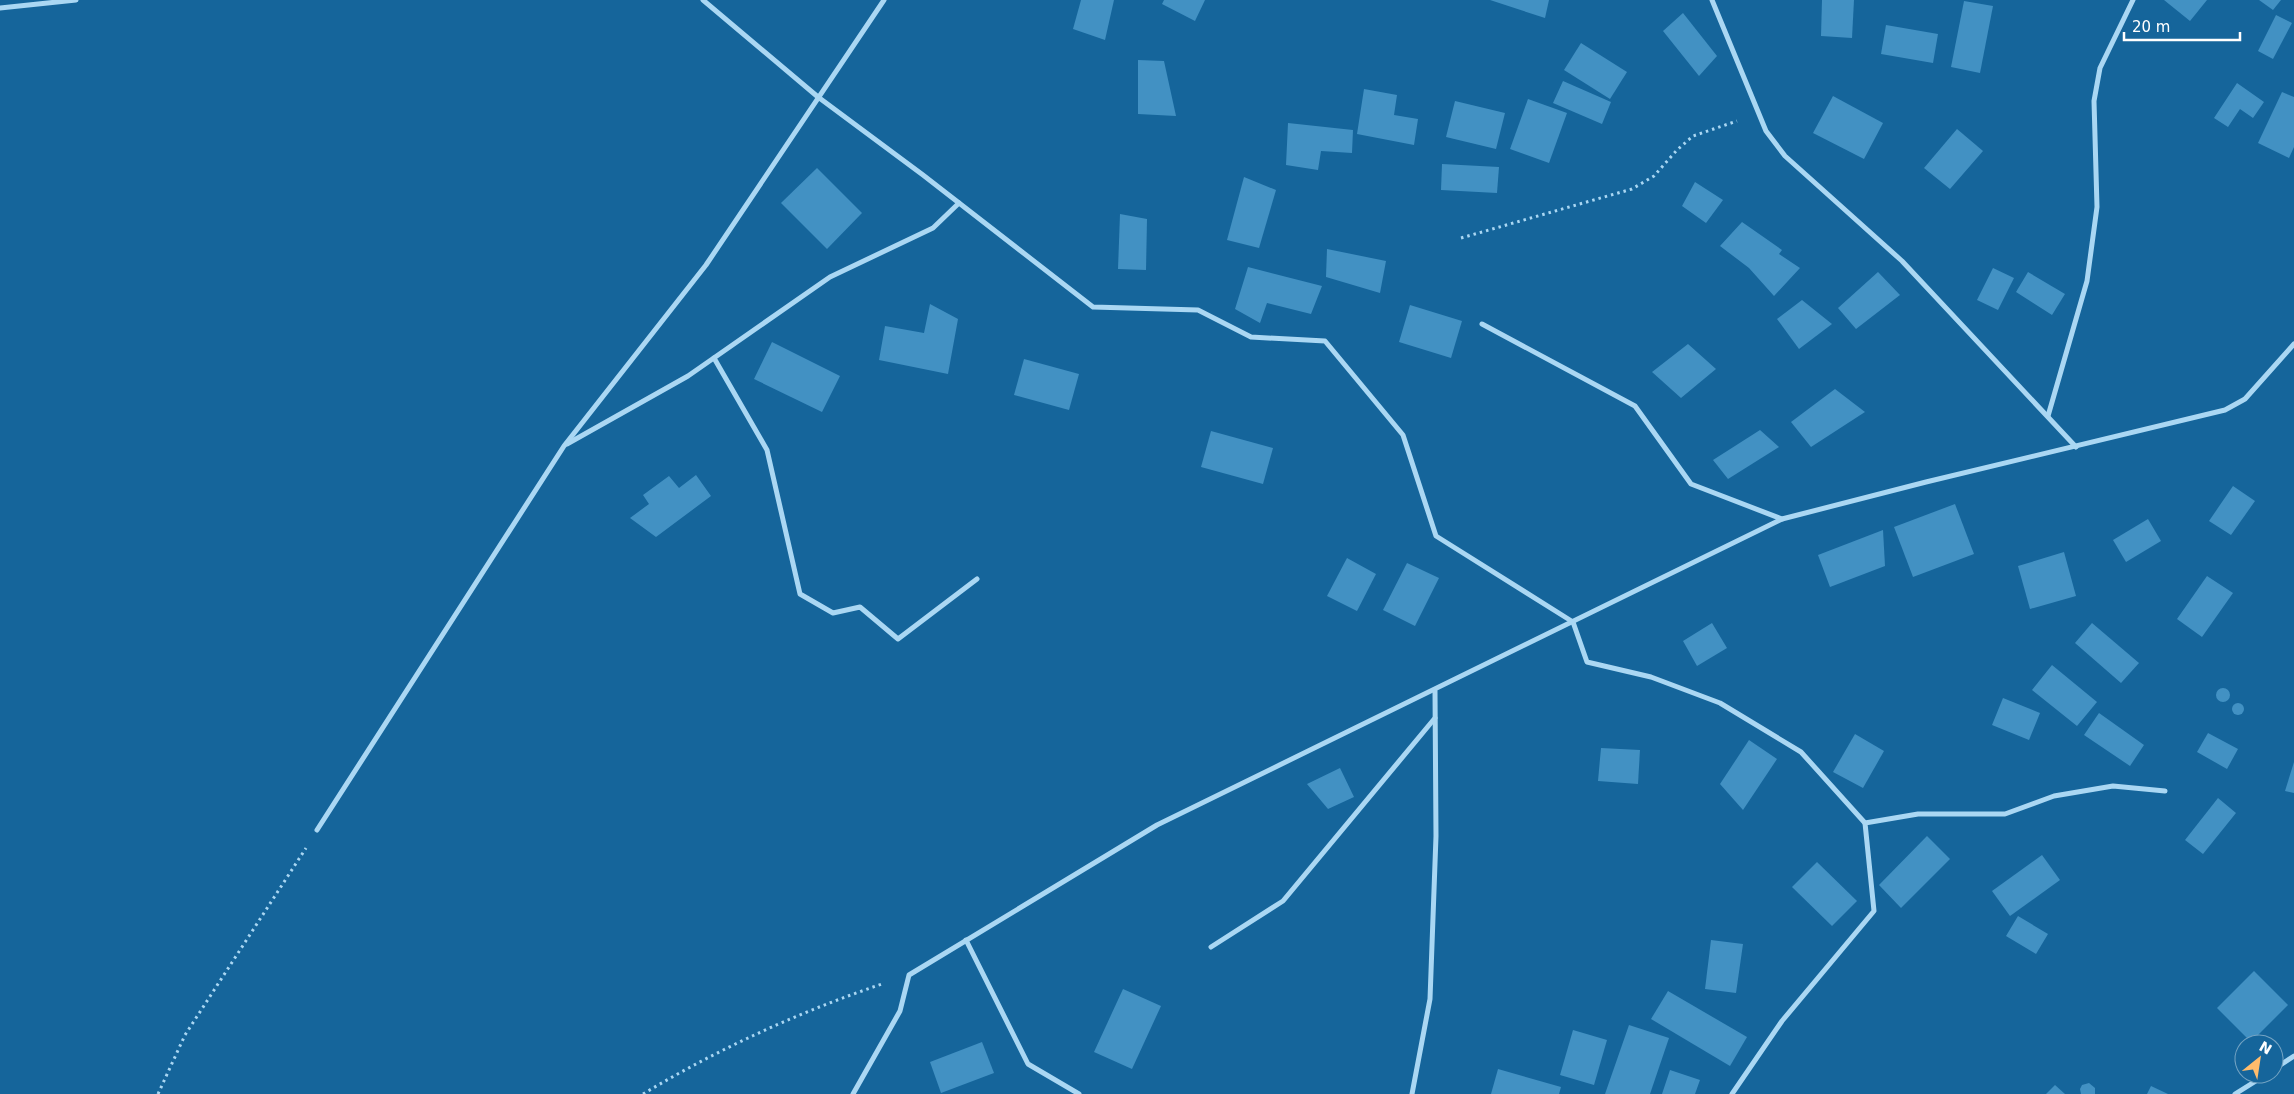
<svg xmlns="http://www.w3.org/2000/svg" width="2294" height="1094" viewBox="0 0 2294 1094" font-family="'DejaVu Sans',sans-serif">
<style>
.building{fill:#4291c3}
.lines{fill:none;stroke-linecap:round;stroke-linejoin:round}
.path{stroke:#aad7f3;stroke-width:3;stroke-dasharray:2.5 4;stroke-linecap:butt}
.street{stroke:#aad7f3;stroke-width:5}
</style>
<rect width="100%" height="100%" fill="#15659b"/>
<g class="building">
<polygon points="1081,0 1114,0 1105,40 1073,29"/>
<polygon points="1164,0 1205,0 1195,21 1162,4"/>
<polygon points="1490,0 1549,0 1545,18"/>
<polygon points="1822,0 1854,0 1852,38 1821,36"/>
<polygon points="2164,0 2207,0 2190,21"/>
<polygon points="2259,0 2281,0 2273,10"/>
<polygon points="1964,1 1993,6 1980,73 1951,67"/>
<polygon points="1683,13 1717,56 1699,76 1663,31"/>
<polygon points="2276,15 2292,23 2273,59 2258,51"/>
<polygon points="1886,25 1938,34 1933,63 1881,54"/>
<polygon points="1581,43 1627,72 1610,99 1564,70"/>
<polygon points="1138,60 1164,61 1176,116 1138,114"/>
<polygon points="1563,81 1611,102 1602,124 1553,103"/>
<polygon points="2237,83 2264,102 2253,118 2240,109 2228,127 2214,118"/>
<polygon points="1364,89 1397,95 1394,115 1418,119 1414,145 1357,134"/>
<polygon points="2282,92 2294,97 2294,147 2289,158 2258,143"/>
<polygon points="1833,96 1883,123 1864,159 1813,133"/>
<polygon points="1528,99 1567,113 1549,163 1510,149"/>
<polygon points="1455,101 1505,113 1496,149 1446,137"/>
<polygon points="1288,123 1353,130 1352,153 1321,151 1318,170 1286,165"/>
<polygon points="1957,129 1983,151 1950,189 1924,168"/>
<polygon points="1442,164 1499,167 1497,193 1441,190"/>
<polygon points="817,168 862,213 827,249 781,203"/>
<polygon points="1244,177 1276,190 1259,248 1227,240"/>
<polygon points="1695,182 1723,200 1706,223 1682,206"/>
<polygon points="1120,214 1147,219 1146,270 1118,269"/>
<polygon points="1742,222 1782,250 1779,254 1800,268 1774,296 1749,268 1720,246"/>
<polygon points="1327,249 1386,261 1380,293 1326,277"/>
<polygon points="1248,267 1322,286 1311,314 1267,303 1260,323 1235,309"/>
<polygon points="1993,268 2014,278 1998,310 1977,300"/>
<polygon points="1878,272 1900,295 1856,329 1838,308"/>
<polygon points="2028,272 2065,294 2052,315 2016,292"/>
<polygon points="1802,300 1832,324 1799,349 1777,319"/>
<polygon points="930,304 958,319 948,374 879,360 885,326 924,333"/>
<polygon points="1410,305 1462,321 1451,358 1399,342"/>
<polygon points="772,342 840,376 822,412 754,379"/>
<polygon points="1688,344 1716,369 1681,398 1652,372"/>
<polygon points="1024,359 1079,374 1069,410 1014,395"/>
<polygon points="1835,389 1865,412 1811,447 1791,422"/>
<polygon points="1760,430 1779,447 1728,479 1713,460"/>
<polygon points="1211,431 1273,448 1263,484 1201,467"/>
<polygon points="696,475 711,496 656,537 630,518 649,504 643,495 669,476 679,488"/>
<polygon points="2233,486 2255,501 2231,535 2209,521"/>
<polygon points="1955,504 1974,554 1913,577 1894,527"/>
<polygon points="2148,519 2161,541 2126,562 2113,540"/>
<polygon points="1883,530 1885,566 1830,587 1818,555"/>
<polygon points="2064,552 2076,596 2030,609 2018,566"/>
<polygon points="1347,558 1376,574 1357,611 1327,596"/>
<polygon points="1407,563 1439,578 1415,626 1383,610"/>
<polygon points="2207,576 2233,593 2202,637 2177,619"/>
<polygon points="1712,623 1727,648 1697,666 1683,641"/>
<polygon points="2092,623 2139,663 2121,683 2075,643"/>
<polygon points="2052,665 2097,702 2077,726 2032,690"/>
<circle cx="2223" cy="695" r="7"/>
<polygon points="2003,698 2040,713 2029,740 1992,725"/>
<circle cx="2238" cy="709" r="6"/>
<polygon points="2099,713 2144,745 2130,766 2084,735"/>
<polygon points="2208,733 2238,749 2227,769 2197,752"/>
<polygon points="1855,734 1884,751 1863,788 1833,772"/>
<polygon points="1749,740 1777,759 1743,810 1720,784"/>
<polygon points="1601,748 1640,750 1638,784 1598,781"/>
<polygon points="2294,762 2294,793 2285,791"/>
<polygon points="1340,768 1354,797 1328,809 1307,784"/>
<polygon points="2218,798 2236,813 2203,854 2185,840"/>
<polygon points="1927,836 1950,859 1901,908 1879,885"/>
<polygon points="2042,855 2060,880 2010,916 1992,891"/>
<polygon points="1817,862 1857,901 1832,926 1792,887"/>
<polygon points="2018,916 2048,934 2036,954 2006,936"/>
<polygon points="1711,940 1743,944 1736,993 1705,989"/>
<polygon points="2254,971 2288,1005 2251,1042 2217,1008"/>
<polygon points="1123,989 1161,1006 1132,1069 1094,1052"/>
<polygon points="1668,991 1747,1037 1730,1066 1651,1019"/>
<polygon points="1629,1025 1669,1038 1650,1094 1605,1094"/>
<polygon points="1573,1030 1607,1040 1594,1085 1560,1075"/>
<polygon points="982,1042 994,1073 941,1093 930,1062"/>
<polygon points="1498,1069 1561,1087 1559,1094 1491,1094"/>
<polygon points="1670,1070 1700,1080 1695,1094 1662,1094"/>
<polygon points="2089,1083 2095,1088 2095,1094 2081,1094 2080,1089 2082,1085"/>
<polygon points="2055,1085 2065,1094 2046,1094"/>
<polygon points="2151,1086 2168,1094 2147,1094"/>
</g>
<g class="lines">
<g class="path">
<polyline points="1461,238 1632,189 1654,176 1677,150 1693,136 1737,121"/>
<polyline points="158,1094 185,1035 306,848"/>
<path d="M643 1094C718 1049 799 1012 882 984"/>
</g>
<g class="street">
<polyline points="703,0 818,97 923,175 1093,307 1198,310 1251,337 1325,341 1403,435 1436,536 1573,622 1587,662 1651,677 1720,703 1801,752 1865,823"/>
<polyline points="1712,0 1766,131 1785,156 1902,261 2076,447"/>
<polyline points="0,8 76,0"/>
<polyline points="1482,324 1635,406 1691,484 1782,519"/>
<polyline points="714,358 767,450 800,594 833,613 860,607 898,639 977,579"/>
<polyline points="2048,416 2087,281 2097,207 2094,101 2100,68 2133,0"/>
<polyline points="567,444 688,376 830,277 933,228 959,203"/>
<polyline points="317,830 564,446 706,265 884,0"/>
<polyline points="966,940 1028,1064 1079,1094"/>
<polyline points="1211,947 1283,901 1435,718"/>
<polyline points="2274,1069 2294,1056"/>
<polyline points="853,1094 900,1011 909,975 1157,825 1782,519 1926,482 2225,410 2245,399 2294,344"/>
<polyline points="1412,1094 1430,999 1436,836 1435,691"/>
<polyline points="1732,1094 1782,1021 1874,911 1865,823 1918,814 2005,814 2054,796 2113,786 2165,791"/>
<polyline points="2235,1094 2267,1074"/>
</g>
</g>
<g transform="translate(2259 1059) rotate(30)"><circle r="24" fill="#15659b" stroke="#73a3c3"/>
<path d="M0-4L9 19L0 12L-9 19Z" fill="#ffbc6c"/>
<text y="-8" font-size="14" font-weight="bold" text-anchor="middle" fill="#ffffff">N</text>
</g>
<path d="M2124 32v8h116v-8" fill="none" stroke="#ffffff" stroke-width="2.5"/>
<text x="2132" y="32" font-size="15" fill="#ffffff" stroke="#15659b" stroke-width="4" paint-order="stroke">20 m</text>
</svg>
